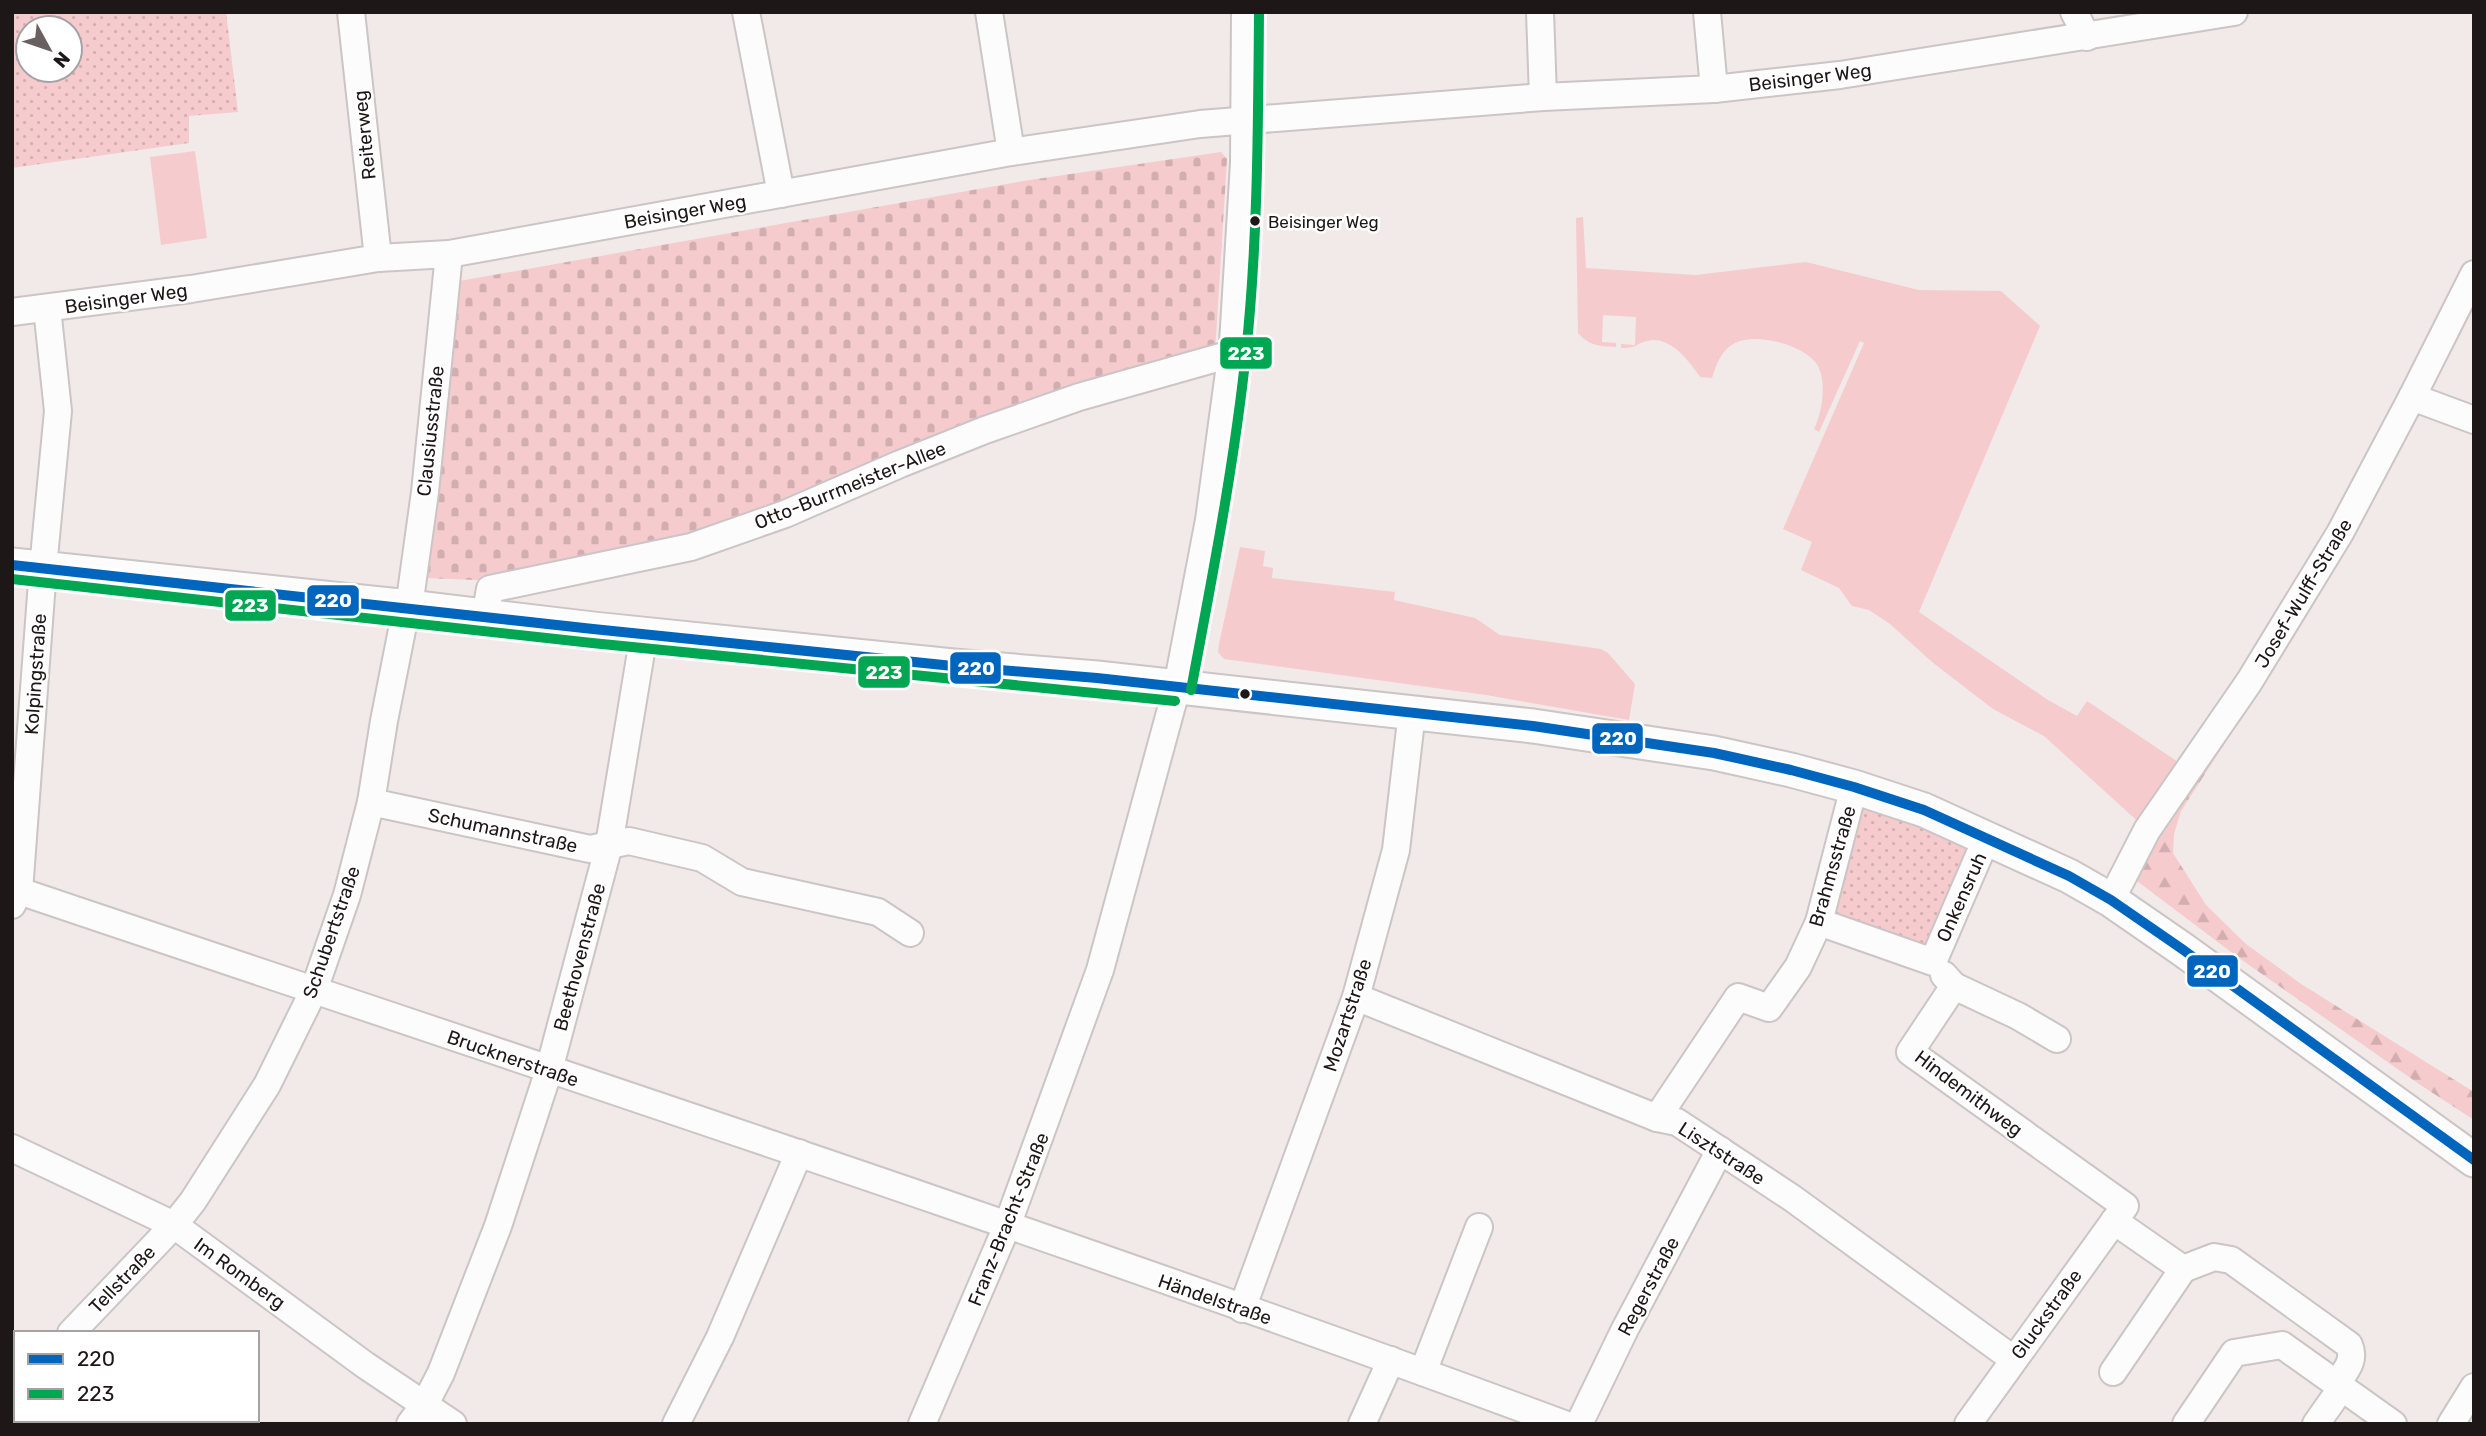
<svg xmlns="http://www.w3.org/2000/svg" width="2486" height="1436" viewBox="0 0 2486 1436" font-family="Rubik,sans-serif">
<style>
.grass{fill:#f5cbce}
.forest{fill:url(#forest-firs)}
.cemetery{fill:url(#cemetery-stones)}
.park{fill:url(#park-dots);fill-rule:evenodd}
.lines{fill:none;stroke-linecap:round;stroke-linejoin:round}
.minor-casing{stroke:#cbc5c5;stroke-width:30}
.major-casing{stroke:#cbc5c5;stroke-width:37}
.minor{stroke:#fdfcfc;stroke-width:26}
.major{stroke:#fdfcfc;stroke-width:33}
.bus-1-casing{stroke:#fff;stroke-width:16}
.bus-2-casing{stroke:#fff;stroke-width:16}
.bus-1{stroke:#0065bd;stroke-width:10}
.bus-2{stroke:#00a651;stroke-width:10}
.bus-dot{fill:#1e1718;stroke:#fff;stroke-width:2.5}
.labels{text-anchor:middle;stroke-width:5;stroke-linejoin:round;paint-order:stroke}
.bus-label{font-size:17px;fill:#1e1718;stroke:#fff;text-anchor:start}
.street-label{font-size:19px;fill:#1e1718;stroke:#fff}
.line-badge{stroke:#fff;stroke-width:2.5}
.badge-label{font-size:19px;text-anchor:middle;font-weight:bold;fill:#fff}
</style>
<defs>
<pattern id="forest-firs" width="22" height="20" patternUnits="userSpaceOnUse" patternTransform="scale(1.75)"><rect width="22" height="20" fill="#f5cbce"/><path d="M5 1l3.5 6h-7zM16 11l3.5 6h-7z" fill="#d2aeb0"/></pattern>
<pattern id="cemetery-stones" width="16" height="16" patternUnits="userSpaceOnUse" patternTransform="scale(1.75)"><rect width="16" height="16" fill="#f5cbce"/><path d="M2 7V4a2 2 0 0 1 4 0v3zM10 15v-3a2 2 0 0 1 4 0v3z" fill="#d2aeb0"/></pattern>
<pattern id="park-dots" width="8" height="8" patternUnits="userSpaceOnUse" patternTransform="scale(1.75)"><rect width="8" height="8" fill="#f5cbce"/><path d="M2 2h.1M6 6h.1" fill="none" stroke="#d2aeb0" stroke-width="1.8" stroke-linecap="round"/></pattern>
</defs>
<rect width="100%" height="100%" fill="#f2e9e9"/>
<g class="grass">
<polygon points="195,151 207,238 161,245 150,157"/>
<path d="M1583 217 1586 268 1696 275 1806 262 1919 290 2001 291 2040 326 1919 612 2048 700 2077 716 2087 701 2184 766 2144 827 2044 736 1993 709 1932 662 1890 624 1869 610 1852 606 1839 588 1801 570 1812 542 1783 529 1864 343 1860 341 1819 432 1814 429C1822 413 1827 383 1818 366 1806 345 1756 332 1735 343 1721 350 1716 365 1712 378L1700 377C1689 361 1670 335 1647 341 1634 344 1639 348 1621 348V344L1635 345 1636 317 1603 315 1602 342 1616 343V347C1599 346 1589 346 1578 333L1576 218Z"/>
<polygon points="1240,547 1265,551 1263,566 1273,568 1272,578 1395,592 1394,600 1475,618 1500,635 1601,649 1608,653 1635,684 1629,720 1486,695 1224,659 1218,652 1219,644"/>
</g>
<polygon class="forest" points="2416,417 2340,556 2258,692 2181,811 2174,834 2173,853 2206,905 2246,944 2301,984 2474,1092 2474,1120 2419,1084 2239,958 2133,878 2407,420"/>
<polygon class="cemetery" points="1221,152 1227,159 1215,352 698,539 501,581 426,578 454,282 1023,181"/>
<g class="park">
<path d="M12 12H226L238 112 189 116V143L12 168ZM28 28H70V70H28Z"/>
<polygon points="1875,804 1969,848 1927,948 1831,915 1860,809"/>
</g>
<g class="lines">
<defs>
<g id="minor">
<polyline points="351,12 378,258"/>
<polyline points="746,12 781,194"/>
<polyline points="989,12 1011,152"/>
<polyline points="1540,12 1543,97"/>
<polyline points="1707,12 1714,89"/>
<polyline points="2074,12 2087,37"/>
<polyline points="12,312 191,289 378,258 449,254 1011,152 1200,124 1543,97 1714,89 1840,75 2234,12"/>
<polyline points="2412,397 2474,420"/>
<polyline points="485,616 490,589 691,547 785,514 900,464 985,430 1079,397 1231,354"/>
<polyline points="371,802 590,849 629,841 702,858 742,882 878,912 910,933"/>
<path d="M19 891C535 1065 1053 1234 1564 1424"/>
<polyline points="2111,900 2147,830 2249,682 2340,533 2412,397 2474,274"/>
<polyline points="12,905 19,891 43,568 58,411 47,308"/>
<polyline points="1819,922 1933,962 1987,837"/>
<polyline points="1944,975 1954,986 2018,1016 2057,1039"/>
<polyline points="1954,986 1910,1052 2125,1206 1968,1424"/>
<polyline points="1356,997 1657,1118 1677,1122 1792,1198 2013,1359"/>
<polyline points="1657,1118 1738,997 1769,1008 1798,967 1819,922 1854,787"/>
<polyline points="12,1148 174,1225 365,1365 453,1424"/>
<path d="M2114 1221 2183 1269 2214 1257 2231 1260 2349 1345C2356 1361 2345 1371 2337 1383"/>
<polyline points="1242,1309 1356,997 1396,850 1412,712"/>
<polyline points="71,1333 174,1225 193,1201 267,1085 314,990 347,895 371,802 384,721 402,630 409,607 425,492 449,254"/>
<polyline points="1423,1372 1479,1227"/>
<polyline points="2113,1372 2183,1269"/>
<polyline points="12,1377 16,1374"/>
<polyline points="155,1420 161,1424"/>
<polyline points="410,1424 425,1404 441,1373 498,1226 549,1070 609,845 644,634"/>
<polyline points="676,1424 720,1337 799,1153"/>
<polyline points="922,1424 1007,1226 1100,970 1177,687 1209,520 1233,343 1244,163 1245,12"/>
<polyline points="1362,1424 1391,1360"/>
<polyline points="1579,1424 1625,1329 1720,1150"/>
<polyline points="2186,1424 2234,1353 2282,1345 2393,1424"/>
<polyline points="2316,1424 2342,1387"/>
<polyline points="2451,1424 2474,1387"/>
</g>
<polyline id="major" points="12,565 409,607 593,629 953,666 1097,678 1533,726 1714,753 1791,770 1854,787 1924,810 2069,876 2111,900 2182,949 2474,1160"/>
</defs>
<use href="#minor" class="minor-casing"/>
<use href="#major" class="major-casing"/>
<use href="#minor" class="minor"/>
<use href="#major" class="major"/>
<defs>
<polyline id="bus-1" points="12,565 593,629 953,666 1097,678 1533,726 1714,753 1791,770 1854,787 1924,810 2069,876 2111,900 2182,949 2474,1160"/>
<g id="bus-2">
<polyline points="12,579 592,643 1175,701"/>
<path d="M1191 690C1212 578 1234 466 1246 353 1258 240 1258 126 1259 12"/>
</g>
</defs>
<use href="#bus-1" class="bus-1-casing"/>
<use href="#bus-2" class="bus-2-casing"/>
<use href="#bus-1" class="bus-1"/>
<use href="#bus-2" class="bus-2"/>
</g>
<g class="bus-dot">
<circle cx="1255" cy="221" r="6"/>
<circle cx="1245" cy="694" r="6"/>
</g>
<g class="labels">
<g class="bus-label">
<text x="1268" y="228">Beisinger Weg</text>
</g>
<g class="street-label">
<text transform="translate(1810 77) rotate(-7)" y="7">Beisinger Weg</text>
<text transform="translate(364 135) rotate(-96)" y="7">Reiterweg</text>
<text transform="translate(685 211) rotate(-10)" y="7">Beisinger Weg</text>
<text transform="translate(126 298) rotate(-8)" y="7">Beisinger Weg</text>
<text transform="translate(430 431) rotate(-84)" y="7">Clausiusstraße</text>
<text transform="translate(850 485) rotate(-22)" y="7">Otto-Burrmeister-Allee</text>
<text transform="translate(2303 593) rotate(-59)" y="7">Josef-Wulff-Straße</text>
<text transform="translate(35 674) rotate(-86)" y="7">Kolpingstraße</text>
<text transform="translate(503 830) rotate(12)" y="7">Schumannstraße</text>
<text transform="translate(1832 866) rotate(-74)" y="7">Brahmsstraße</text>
<text transform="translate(1961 897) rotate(-66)" y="7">Onkensruh</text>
<text transform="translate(331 932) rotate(-71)" y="7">Schubertstraße</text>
<text transform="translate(579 957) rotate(-75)" y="7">Beethovenstraße</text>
<text transform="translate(1347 1015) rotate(-72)" y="7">Mozartstraße</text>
<text transform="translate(513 1058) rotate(19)" y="7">Brucknerstraße</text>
<text transform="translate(1969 1093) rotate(37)" y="7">Hindemithweg</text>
<text transform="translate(1722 1153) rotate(33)" y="7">Lisztstraße</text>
<text transform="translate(1008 1219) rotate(-68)" y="7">Franz-Bracht-Straße</text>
<text transform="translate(240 1273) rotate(36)" y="7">Im Romberg</text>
<text transform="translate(122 1279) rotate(-46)" y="7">Tellstraße</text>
<text transform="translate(1648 1286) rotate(-62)" y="7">Regerstraße</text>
<text transform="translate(1215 1299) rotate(19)" y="7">Händelstraße</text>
<text transform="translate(2046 1314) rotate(-54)" y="7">Gluckstraße</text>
</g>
</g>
<g class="line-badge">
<rect x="1219" y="336" width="54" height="34" rx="7" fill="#00a651"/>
<rect x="306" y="584" width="54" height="33" rx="7" fill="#0065bd"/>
<rect x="224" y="589" width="53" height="33" rx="7" fill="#00a651"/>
<rect x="949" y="651" width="53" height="34" rx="7" fill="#0065bd"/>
<rect x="857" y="655" width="54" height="34" rx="7" fill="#00a651"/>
<rect x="1591" y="722" width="53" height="33" rx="7" fill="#0065bd"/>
<rect x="2186" y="954" width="53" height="34" rx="7" fill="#0065bd"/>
</g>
<g class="badge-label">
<text x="1246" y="360">223</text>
<text x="333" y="607">220</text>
<text x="250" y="612">223</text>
<text x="976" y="675">220</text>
<text x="884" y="679">223</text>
<text x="1618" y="745">220</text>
<text x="2212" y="978">220</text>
</g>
<rect width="2486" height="1436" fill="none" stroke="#1e1718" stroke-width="28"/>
<rect x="14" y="1331" width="245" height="91" fill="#ffffff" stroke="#a5a2a3" stroke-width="2"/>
<rect x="28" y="1354" width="35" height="10" fill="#0065bd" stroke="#a5a2a3" stroke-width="2"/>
<text x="77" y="1366" font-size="21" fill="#1e1718">220</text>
<rect x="28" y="1389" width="35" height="10" fill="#00a651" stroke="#a5a2a3" stroke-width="2"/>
<text x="77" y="1401" font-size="21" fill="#1e1718">223</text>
<g transform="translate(49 49) rotate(130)"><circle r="33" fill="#ffffff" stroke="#a5a2a3" stroke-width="2"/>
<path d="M0-5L12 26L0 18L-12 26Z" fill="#686061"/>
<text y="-10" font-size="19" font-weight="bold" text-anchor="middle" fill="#1e1718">N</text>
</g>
</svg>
